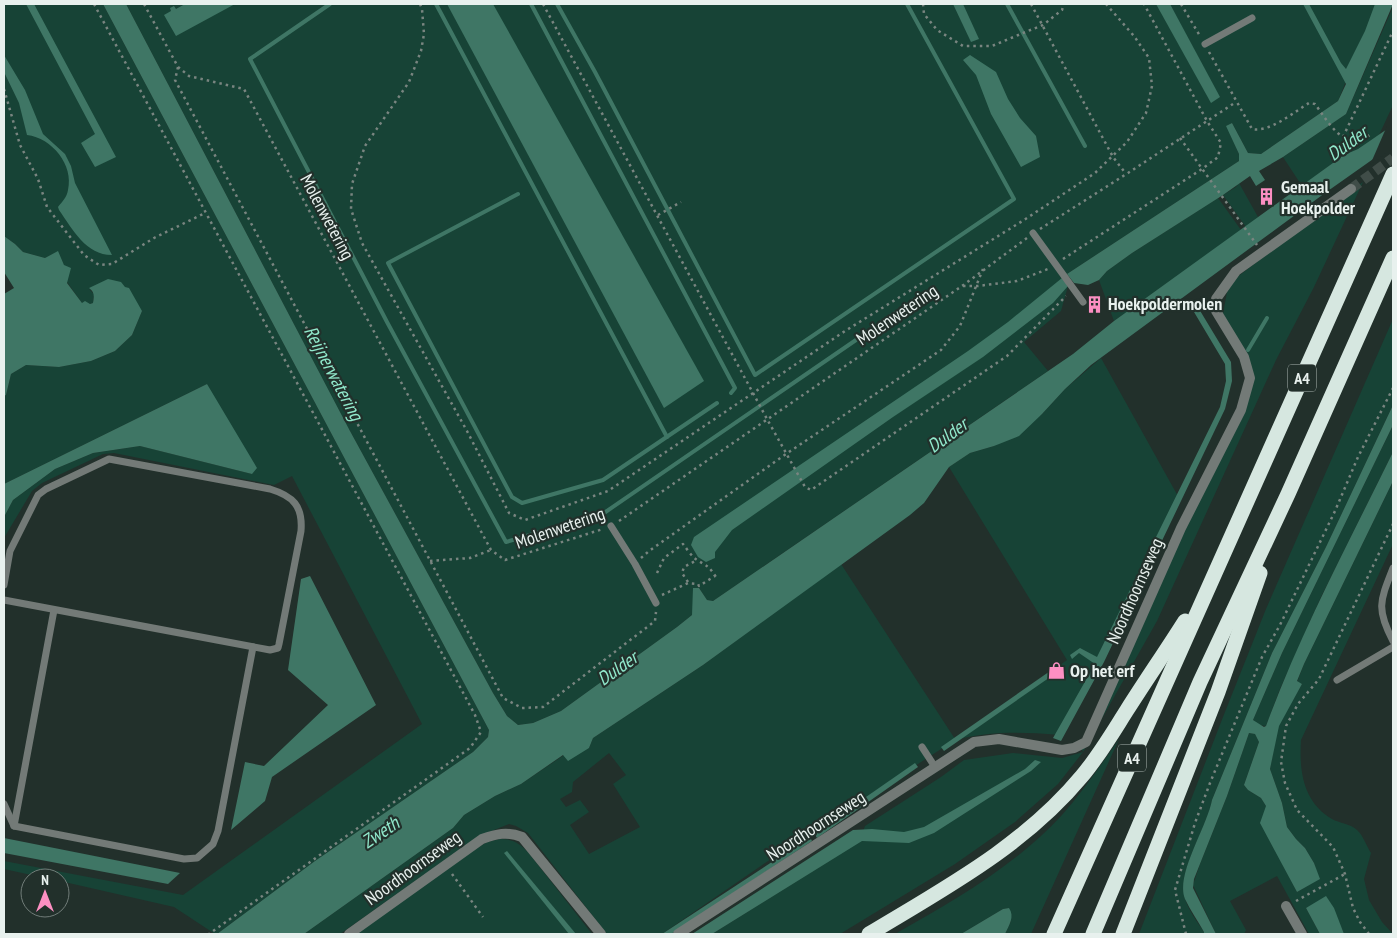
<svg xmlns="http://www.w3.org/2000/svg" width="1397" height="938" viewBox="0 0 1397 938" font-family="'PT Sans Narrow',sans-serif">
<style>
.green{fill:#174336;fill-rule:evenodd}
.water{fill:#3f7665}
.pier{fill:#22302b}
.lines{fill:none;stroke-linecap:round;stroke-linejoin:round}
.stream{stroke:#3f7665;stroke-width:4}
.minor-tunnel{stroke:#404d48;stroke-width:10;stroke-dasharray:10 5;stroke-linecap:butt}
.path{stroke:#798580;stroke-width:2.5;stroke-dasharray:2.5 4;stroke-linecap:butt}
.service{stroke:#737a77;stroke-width:7}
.minor{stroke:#737a77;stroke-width:10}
.motorway{stroke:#d6e7e0;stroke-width:15}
.labels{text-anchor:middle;stroke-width:4.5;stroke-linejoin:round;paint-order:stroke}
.shield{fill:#22302b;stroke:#adb7b4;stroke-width:1}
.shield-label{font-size:16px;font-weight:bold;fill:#e8f1ee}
.poi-label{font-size:18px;font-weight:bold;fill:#e8f1ee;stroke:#22302b;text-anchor:start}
.street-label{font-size:18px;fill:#e8f1ee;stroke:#22302b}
.water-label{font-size:19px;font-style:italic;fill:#91e9cc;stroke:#22302b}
</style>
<rect width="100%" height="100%" fill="#22302b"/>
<g class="green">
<polygon points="4,4 103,4 489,730 488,737 473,752 315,861 217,934 215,934 174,907 60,881 60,878 45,878 4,869 4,861 183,895 422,724 292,476 274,485 114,453 103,454 42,483 32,491 4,538 4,517 13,500 55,469 93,453 140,446 252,474 207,384 4,484 4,396 6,395 11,374 26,365 59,367 91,361 115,351 132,335 142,311 89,289 94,294 93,303 90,304 82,303 67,282 64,265 57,252 45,258 23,252 15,244 4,236"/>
<polygon points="126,4 1377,4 1338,101 1261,154 1248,153 1232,123 1227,126 1239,154 1239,161 1067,274 1068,286 1061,311 1024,342 1048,371 713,601 707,600 699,588 692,615 677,627 561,711 533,723 518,725 507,716 493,693 350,431"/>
<polygon points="1393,7 1393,105 1379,135 1358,149 1344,155 1302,186 1283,157 1346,114"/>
<polygon points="1363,182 1314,287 1276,360 1157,621 1083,752 1058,784 1015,822 955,864 840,934 712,934 851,847 861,837 865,826 941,777 964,760 1013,753 1062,758 1083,752 1080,745 1243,398 1250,364 1223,314 1227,292 1237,277"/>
<polygon points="1239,183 1258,217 1246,227 1223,195 1236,187"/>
<polygon points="1218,198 1241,230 1114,321 1099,280 1107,271 1132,253"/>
<path d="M1393 319V405L1326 547 1272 653 1212 800C1207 829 1177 870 1185 898 1187 908 1198 923 1204 932V934H1139L1223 717 1266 609Z"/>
<path d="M1101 358 1179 498 1149 563 1059 735C1021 732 992 731 955 740L765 863 662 934H607L528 833 516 826 509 824 479 836 340 934H304L453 828 464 815 495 796 521 784 564 755 589 748 593 738 703 665 841 564 955 739 1067 660 949 467 970 453 994 446 1042 414 1065 389ZM609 753 626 775 613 784 640 827 589 854 570 825 589 812 580 800 566 807 560 799 572 792 573 782Z"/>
<polygon points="1393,425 1393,452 1321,597 1280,689 1266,726 1259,725 1253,720 1282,653"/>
<path d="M1393 481V544L1301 740C1299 771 1303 802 1332 819 1339 823 1351 824 1357 830 1363 835 1367 847 1371 853L1364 879 1369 900 1382 922 1393 934H1344L1331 904 1328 900 1306 908 1320 934H1309L1277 876 1230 901 1246 930 1244 934H1216L1193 885 1200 864 1227 796 1249 733 1255 734 1259 742 1244 785 1248 790 1261 798 1266 806 1281 861 1297 892 1319 879 1314 863 1305 848 1296 839 1287 827 1282 803 1270 769 1278 726 1302 684 1297 682 1304 664Z"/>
<path d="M1119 739 1031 934H1005L1011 921 1009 908 1003 909 961 934H895C954 901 1016 865 1062 815 1083 791 1101 765 1119 739Z"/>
<path d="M500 839C513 839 519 843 528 852L592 934H356L474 850 487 842Z"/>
</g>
<g class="water">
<polygon points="26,4 34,4 116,157 95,167 81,143 95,134"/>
<polygon points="103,4 126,4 350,431 493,693 507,716 518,725 533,723 561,711 677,627 692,615 693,588 699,588 707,600 713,601 1073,354 1114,321 1344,155 1358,149 1393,125 1393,145 1325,193 1091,365 1065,389 1042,414 1019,436 994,446 970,453 949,467 924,503 910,515 703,665 593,738 589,748 568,761 563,755 521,784 495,796 464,815 453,828 304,934 217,934 315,861 473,752 488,737 489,730"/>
<polygon points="185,4 235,4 176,36 164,15 171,11 170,8 174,6 176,9"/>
<polygon points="447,4 493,4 704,381 664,408"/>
<polygon points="953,4 963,4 979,39 971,42"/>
<polygon points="1156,4 1170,4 1220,97 1211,103"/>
<polygon points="1303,4 1309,4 1341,63 1346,69 1365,31 1375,4 1393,4 1346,114 1283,157 1259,171 1265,180 1256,186 1250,176 1223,195 1132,253 1107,271 1099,280 1088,285 1074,283 1067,274 1239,161 1239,154 1226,126 1232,123 1248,153 1261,154 1338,101 1346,84"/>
<path d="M4 55 25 90 43 134 65 154 71 166 75 183 112 255C86 255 73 230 59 210L58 207C62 202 67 197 68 190 74 165 52 138 27 135L19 103 4 72Z"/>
<polygon points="970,55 996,72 1008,99 1020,118 1036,136 1040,157 1021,167 991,114 976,75 963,60"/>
<path d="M4 236 15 244 23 252 45 258 58 251 64 265 71 268 67 283 82 303 85 301 90 304 93 303C94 297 95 292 89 288L108 279 121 282 125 287 129 288 142 311 132 335 115 351 91 361 59 367 26 365 11 374 6 395 4 396V294L14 288 4 272Z"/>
<polygon points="1062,278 1068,286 1053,303 983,357 893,417 732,530 715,552 715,558 706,562 698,557 691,545 694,537 968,351 1008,322"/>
<polygon points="1199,309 1231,362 1232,381 1225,409 1104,662 1061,741 1053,738 1095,664 1079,653 1072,659 1070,655 1080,648 1097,657 1220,407 1226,381 1225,364 1194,312"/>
<polygon points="207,384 257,468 252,474 140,446 93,453 55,469 13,500 4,517 4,484"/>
<path d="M1393 405V425L1282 653 1253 720 1264 727 1266 726C1301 631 1349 542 1393 452V481L1304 664 1297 681 1302 684 1279 726 1270 769 1282 803 1287 827 1296 839 1305 848 1314 863 1320 879 1297 892 1260 823 1266 806 1261 798 1248 790 1244 785 1259 742 1255 734 1249 733 1227 796 1194 879 1193 888 1216 934H1204V932C1198 921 1190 910 1185 899 1175 875 1207 827 1212 800L1272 653 1326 547Z"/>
<polygon points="310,576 376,705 272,777 265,801 231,830 245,762 264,766 328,705 288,670 301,579"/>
<polygon points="1053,669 1056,673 944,751 941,747"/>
<polygon points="1035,760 1041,762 1031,771 934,833 909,843 862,841 712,934 692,934 853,830 872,829 904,832 924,827 1025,769"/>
<polygon points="915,763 918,767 817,838 814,833"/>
<polygon points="810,837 812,841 671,934 662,934"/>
<polygon points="4,838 180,873 168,884 4,853"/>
<polygon points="507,851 576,934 569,934 504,853"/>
<polygon points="1326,896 1334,908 1344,934 1320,934 1306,908"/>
<path d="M1009 908C1015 917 1009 925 1005 934H961L1003 909Z"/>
</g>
<polygon class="pier" points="1393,122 1393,148 1370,165 1387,126"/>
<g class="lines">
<g class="stream">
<polyline points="330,4 250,59 387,322 506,542 604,513 923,294"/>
<polyline points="436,4 667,437"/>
<polyline points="531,4 735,388 731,393"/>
<polyline points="557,4 595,72 755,375 1014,199 907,4"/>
<polyline points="1007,4 1085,146"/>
<polyline points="518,194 388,263 512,497 522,503 603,480 717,403"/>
<polyline points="1248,350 1267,318"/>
</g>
<polyline class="minor-tunnel" points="1351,189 1393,158"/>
<g class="path">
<polyline points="94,4 475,715 481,732 470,748 209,934"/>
<polyline points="144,4 178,67 189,76 244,89 491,550 505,560 603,529"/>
<polyline points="420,4 422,9 424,34 421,51 409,82 365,146 352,184 351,209 362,243 467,431 509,513 525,520 608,491 845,331 1024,220 1095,173 1127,142 1146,113 1152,86 1149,58 1134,36 1106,4"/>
<polyline points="543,4 767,419 805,487 811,490 1007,356 1066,296"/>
<polyline points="923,4 924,14 937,30 963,46 992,46 1028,31 1043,25 1062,10 1064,4"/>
<polyline points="1031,4 1113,157 1126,174"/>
<polyline points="1181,4 1200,36"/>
<path d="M1209 52 1252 129C1269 133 1294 112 1309 103L1315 104C1324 116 1340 144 1357 141 1362 140 1368 136 1372 134"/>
<polyline points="178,67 175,80 503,698 522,708 543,707 655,621 656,612"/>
<polyline points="4,89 20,145 38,179 47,207 84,255 99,265 112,264 154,238 205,213"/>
<polyline points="1343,137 1393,31"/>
<polyline points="1180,138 1257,245"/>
<polyline points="658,215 681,202"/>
<polyline points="1040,229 1128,173 1236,102"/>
<polyline points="1063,259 1202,169 1218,157 1221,143 1207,121 1144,4"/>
<polyline points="963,286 978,286 1017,281 1048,269"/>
<polyline points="619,521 962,286 1027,238"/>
<polyline points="641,558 649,551 786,454 941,350 960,326 983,269"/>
<polyline points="430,561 470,558 491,550"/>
<path d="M657 573 664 558 683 544C687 549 692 557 697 560 708 567 708 565 716 577"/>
<polyline points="688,582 682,573 684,567 697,560"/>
<polyline points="662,595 688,583 698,584 699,586 715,576"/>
<polyline points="452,874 483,917"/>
<polyline points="1296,901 1345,874"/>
<polyline points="1186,934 1175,890 1195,823 1210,783 1262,657 1280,625 1335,511 1358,457 1393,388"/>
<polyline points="1369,934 1360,922 1353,908 1345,874 1333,847 1297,810 1285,783 1281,762 1286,726 1298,704 1319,679 1393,524"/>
</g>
<g class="service">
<polyline points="1205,44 1252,18"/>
<polyline points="1033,233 1083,302"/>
<polyline points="611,526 635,564 656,603"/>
<path d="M1393 568C1380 601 1376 609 1393 641"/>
<path d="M4 585 10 551 38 495 46 489 109 459 270 489C293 496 303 506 301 531L279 644 278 648 270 650 4 600"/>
<polyline points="1337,680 1393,647"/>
<polyline points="922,747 935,767"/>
<polyline points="4,804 14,826 184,859 197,858 213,844 218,831 253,647"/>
<polyline points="14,826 54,610"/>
</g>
<g class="minor">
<polyline points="1286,906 1302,934"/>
<path d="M349 934 482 839C496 834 507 831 522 837L601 934"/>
<polyline points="678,934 974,742 999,739 1062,750 1074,748 1086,742 1181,528 1241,410 1250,378 1244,357 1216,311 1216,299 1236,271 1351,189"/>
</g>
<g class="motorway">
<path d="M869 934C945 888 1024 846 1082 776 1099 756 1113 732 1127 710 1146 680 1166 651 1185 621"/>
<polyline points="1054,934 1393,174"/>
<polyline points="1093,934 1200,682 1288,494 1393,258"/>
<polyline points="1123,934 1218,692 1260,573"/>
</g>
</g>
<defs>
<symbol id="building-bare" viewBox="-9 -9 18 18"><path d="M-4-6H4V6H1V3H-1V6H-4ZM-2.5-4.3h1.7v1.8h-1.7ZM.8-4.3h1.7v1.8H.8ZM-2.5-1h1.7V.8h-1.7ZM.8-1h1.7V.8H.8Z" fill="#fc8fc2" stroke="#22302b" stroke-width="2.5" paint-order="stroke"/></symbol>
<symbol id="shop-bare" viewBox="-9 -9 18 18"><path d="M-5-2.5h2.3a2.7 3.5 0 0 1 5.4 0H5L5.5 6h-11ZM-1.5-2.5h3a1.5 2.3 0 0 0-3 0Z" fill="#fc8fc2" stroke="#22302b" stroke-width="2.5" paint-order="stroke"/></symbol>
</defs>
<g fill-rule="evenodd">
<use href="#building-bare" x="1254" y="184" width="25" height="25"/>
<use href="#building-bare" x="1082" y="292" width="25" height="25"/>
<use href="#shop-bare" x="1044" y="658" width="25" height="25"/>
</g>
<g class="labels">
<g class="shield">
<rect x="1288" y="364.5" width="28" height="27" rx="4"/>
<rect x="1118" y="744.5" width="28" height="27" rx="4"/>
</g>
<g class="shield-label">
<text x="1302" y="384">A4</text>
<text x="1132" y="764">A4</text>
</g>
<g class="poi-label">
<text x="1281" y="193">Gemaal<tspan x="1281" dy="21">Hoekpolder</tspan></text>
<text x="1108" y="310">Hoekpoldermolen</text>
<text x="1070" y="677">Op het erf</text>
</g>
<g class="street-label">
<text transform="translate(327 217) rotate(62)" y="6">Molenwetering</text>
<text transform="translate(897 315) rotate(-34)" y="6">Molenwetering</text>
<text transform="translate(560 528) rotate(-19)" y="6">Molenwetering</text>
<text transform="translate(1135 591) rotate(-66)" y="6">Noordhoornseweg</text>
<text transform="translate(816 826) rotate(-33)" y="6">Noordhoornseweg</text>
<text transform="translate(413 868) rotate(-36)" y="6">Noordhoornseweg</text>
</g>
<g class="water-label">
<text transform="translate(1347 143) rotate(-36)" y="7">Dulder</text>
<text transform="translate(334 373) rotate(62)" y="7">Reijnerwatering</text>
<text transform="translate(947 435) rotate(-36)" y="7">Dulder</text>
<text transform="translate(617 668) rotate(-35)" y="7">Dulder</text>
<text transform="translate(380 832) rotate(-34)" y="7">Zweth</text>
</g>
</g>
<rect width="1397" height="938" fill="none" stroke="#e8f1ee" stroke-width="10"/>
<g transform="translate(45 893)"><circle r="24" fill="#22302b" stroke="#717d79"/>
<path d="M0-4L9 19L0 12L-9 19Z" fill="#fc8fc2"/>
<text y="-8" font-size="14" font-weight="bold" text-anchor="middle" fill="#e8f1ee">N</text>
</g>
</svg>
